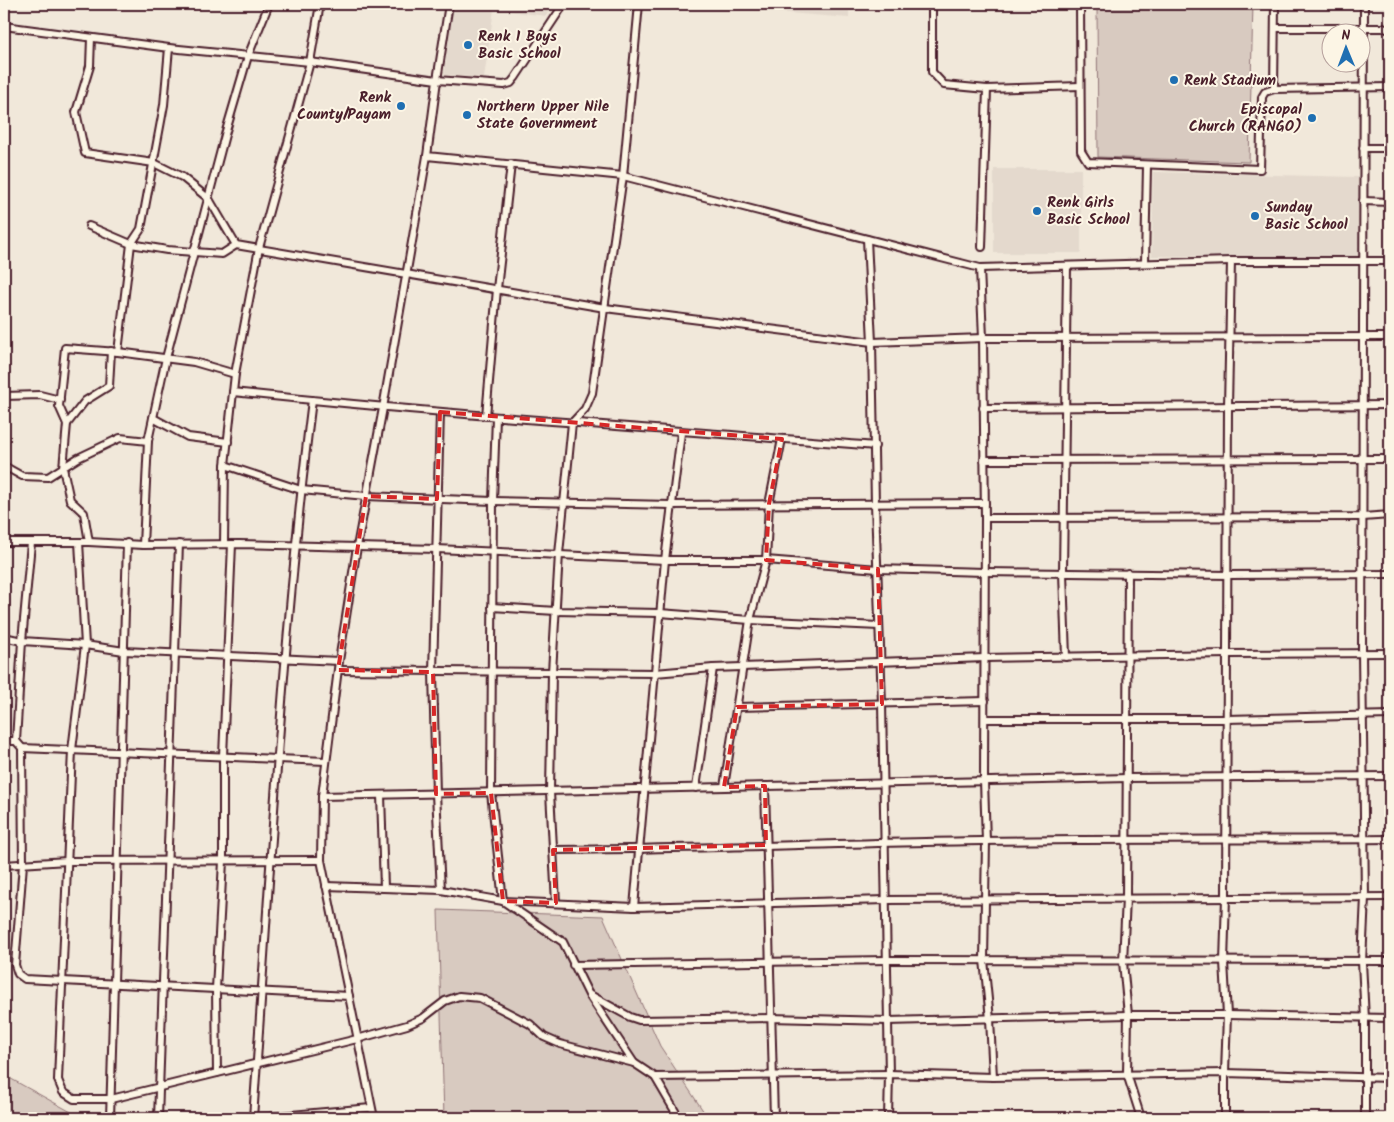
<svg xmlns="http://www.w3.org/2000/svg" width="1394" height="1122" viewBox="0 0 1394 1122" font-family="Kalam,sans-serif">
<style>
.built{fill:#e4d9cd}
.green{fill:#d8cac0;stroke:#917476}
.lines{fill:none;stroke-linecap:round;stroke-linejoin:round}
.minor-casing{stroke:#4a1f2b;stroke-width:10}
.minor{stroke:#fcf5e5;stroke-width:6}
.marked{fill:none;stroke:#d62828;stroke-width:4;stroke-dasharray:10 6;stroke-linejoin:round}
.poi-dot{fill:#1f6fb2;stroke:#fcf5e5;stroke-width:2}
.labels{text-anchor:middle;stroke-width:4;stroke-linejoin:round;paint-order:stroke}
.poi-label{font-size:15px;font-weight:bold;fill:#4a1f2b;stroke:#fcf5e5;text-anchor:start}
</style>
<rect width="100%" height="100%" fill="#f1e8da"/>
<filter id="ink" filterUnits="userSpaceOnUse"><feTurbulence type="fractalNoise" baseFrequency=".02" numOctaves="2"/><feDisplacementMap in="SourceGraphic" scale="10" xChannelSelector="R" yChannelSelector="G"/><feConvolveMatrix kernelMatrix="1 2 1 2 8 2 1 2 1" color-interpolation-filters="sRGB"/></filter>
<g filter="url(#ink)">
<g class="built">
<polygon points="453,4 553,4 546,16 494,9 484,78 444,75"/>
<polygon points="755,4 849,4 849,18 754,10"/>
<rect x="994" y="169" width="87" height="84"/>
<polygon points="1153,172 1358,177 1359,257 1152,256"/>
</g>
<g class="green">
<polygon points="1097,4 1253,4 1249,162 1098,157"/>
<polygon points="438,910 603,916 660,1046 708,1118 444,1118"/>
<polygon points="4,1074 4,1075 82,1118 4,1118"/>
</g>
<g class="lines">
<defs>
<g id="minor">
<polyline points="449,4 437,80 504,85 511,83 515,78 564,4"/>
<polyline points="932,4 932,72 944,85 987,89 982,247"/>
<polyline points="1080,4 1081,151 1088,162 1260,169 1262,97 1265,92 1274,89"/>
<polyline points="1275,4 1274,89 1390,87"/>
<polyline points="1364,4 1362,653 1365,897 1362,962 1365,1019 1365,1118"/>
<polyline points="4,26 169,48 310,62 437,80 427,156 623,176 980,268 1231,261 1390,261"/>
<polyline points="1275,28 1390,28"/>
<polyline points="91,38 90,66 76,112 85,153 154,163 182,177 209,199 236,245 605,308 872,342 983,338 1390,337"/>
<polyline points="987,89 1080,86"/>
<polyline points="1363,148 1390,148"/>
<polyline points="1363,201 1390,202"/>
<polyline points="89,226 131,244 167,250 222,254 236,245"/>
<polyline points="867,239 872,342 875,504 882,704 889,1074 888,1118"/>
<polyline points="1145,263 1147,166"/>
<polyline points="980,268 983,338 985,518 984,781 986,841 984,960 990,1019 993,1077"/>
<polyline points="118,352 131,244 141,229 164,105 169,48"/>
<path d="M233 392C447 415 661 429 875 446"/>
<polyline points="4,396 40,395 60,400"/>
<polyline points="983,408 1390,405"/>
<polyline points="440,412 433,672 436,794 441,890"/>
<polyline points="486,416 497,289 511,164"/>
<polyline points="496,417 493,501 491,793 503,901 563,942 589,995 634,1063 655,1077 889,1074 993,1077 1225,1073 1390,1078"/>
<polyline points="153,418 188,437 228,442"/>
<polyline points="67,424 85,401 109,386 111,351"/>
<polyline points="984,460 1390,459"/>
<polyline points="225,465 301,490 366,496 493,501 671,505 985,503"/>
<polyline points="4,466 22,476 48,477 78,458 120,438 148,441"/>
<polyline points="985,518 1363,517 1390,515"/>
<polyline points="4,542 89,542 143,545 239,544 437,549 665,560 766,560 878,569 984,572 1229,575 1390,574"/>
<polyline points="79,542 85,645 72,750 58,1080 63,1092 74,1099 111,1099 357,1039 407,1025 423,1018 445,1001 459,996 480,998 530,1024 544,1037 560,1044 634,1063"/>
<polyline points="89,542 84,513 70,500 63,468 67,424 59,406 65,348 118,352 194,362 235,374"/>
<polyline points="224,544 225,465 235,374 259,248 310,62 320,4"/>
<polyline points="143,545 148,441 166,358 226,131 248,56 269,4"/>
<polyline points="1128,573 1126,898 1123,962 1128,1015 1127,1074 1141,1118"/>
<polyline points="492,607 556,611 660,613 750,620 879,626"/>
<polyline points="4,637 22,641 85,645 124,651 339,661"/>
<polyline points="1066,657 1063,573 1067,266"/>
<polyline points="338,670 655,673 713,668 985,658 1228,654 1390,653"/>
<polyline points="737,707 985,701"/>
<polyline points="985,719 1227,719 1390,715"/>
<polyline points="4,741 16,741 22,748 326,761"/>
<polyline points="16,741 22,641 31,543"/>
<polyline points="22,748 23,864 15,965 18,974 25,979 349,996"/>
<polyline points="765,786 774,1118"/>
<polyline points="724,787 750,620 766,560 769,504 782,439"/>
<polyline points="696,788 713,668"/>
<polyline points="381,795 384,888"/>
<polyline points="322,796 1128,778 1390,776"/>
<path d="M553 850C696 849 839 843 982 841 1118 839 1254 840 1390 839"/>
<polyline points="4,865 67,861 321,860"/>
<polyline points="326,886 441,890 503,901 634,907 886,900 1390,897"/>
<polyline points="556,903 550,792 552,672 559,554 572,423 585,409 592,393 623,176 639,4"/>
<polyline points="634,907 665,560 681,433"/>
<polyline points="573,965 887,960 1390,961"/>
<polyline points="590,995 630,1017 639,1020 771,1018 888,1021 1128,1015 1227,1015 1390,1018"/>
<polyline points="217,1073 216,989 223,861 223,756 232,544"/>
<polyline points="655,1077 679,1118"/>
<polyline points="110,1118 127,543"/>
<polyline points="158,1118 179,544"/>
<path d="M253 1118C270 879 282 639 312 400"/>
<polyline points="257,1118 371,1108"/>
<polyline points="374,1118 321,860 322,796 339,661 357,547 383,408 427,156"/>
<polyline points="1225,1118 1225,1073 1227,1015 1224,962 1226,897 1228,406 1231,261"/>
</g>
</defs>
<use href="#minor" class="minor-casing"/>
<use href="#minor" class="minor"/>
</g>
</g>
<path class="marked" d="M440 412 782 439 769 504 766 560 878 569 882 704 737 707 724 787 765 786 766 845 553 850 556 903 503 901 491 793 436 794 433 672 338 670 366 496 437 499Z"/>
<g class="poi-dot">
<circle cx="468" cy="45" r="5"/>
<circle cx="1174" cy="80" r="5"/>
<circle cx="401" cy="106" r="5"/>
<circle cx="467" cy="115" r="5"/>
<circle cx="1312" cy="118" r="5"/>
<circle cx="1037" cy="211" r="5"/>
<circle cx="1255" cy="216" r="5"/>
</g>
<g class="labels">
<g class="poi-label">
<text x="478" y="41">Renk 1 Boys<tspan x="478" dy="17">Basic School</tspan></text>
<text x="1184" y="85">Renk Stadium</text>
<text x="391" y="102" text-anchor="end">Renk<tspan x="391" dy="17">County/Payam</tspan></text>
<text x="477" y="111">Northern Upper Nile<tspan x="477" dy="17">State Government</tspan></text>
<text x="1302" y="114" text-anchor="end">Episcopal<tspan x="1302" dy="17">Church (RANGO)</tspan></text>
<text x="1047" y="207">Renk Girls<tspan x="1047" dy="17">Basic School</tspan></text>
<text x="1265" y="212">Sunday<tspan x="1265" dy="17">Basic School</tspan></text>
</g>
</g>
<rect width="1394" height="1122" fill="none" stroke="#fcf5e5" stroke-width="20"/>
<rect x="10" y="10" width="1374" height="1102" fill="none" stroke="#4a1f2b" stroke-width="2" filter="url(#ink)"/>
<g transform="translate(1346 48) rotate(359)"><circle r="24" fill="#fcf5e5" stroke="#b59f9b"/>
<path d="M0-4L9 19L0 12L-9 19Z" fill="#1f6fb2"/>
<text y="-8" font-size="14" font-weight="bold" text-anchor="middle" fill="#4a1f2b">N</text>
</g>
</svg>
